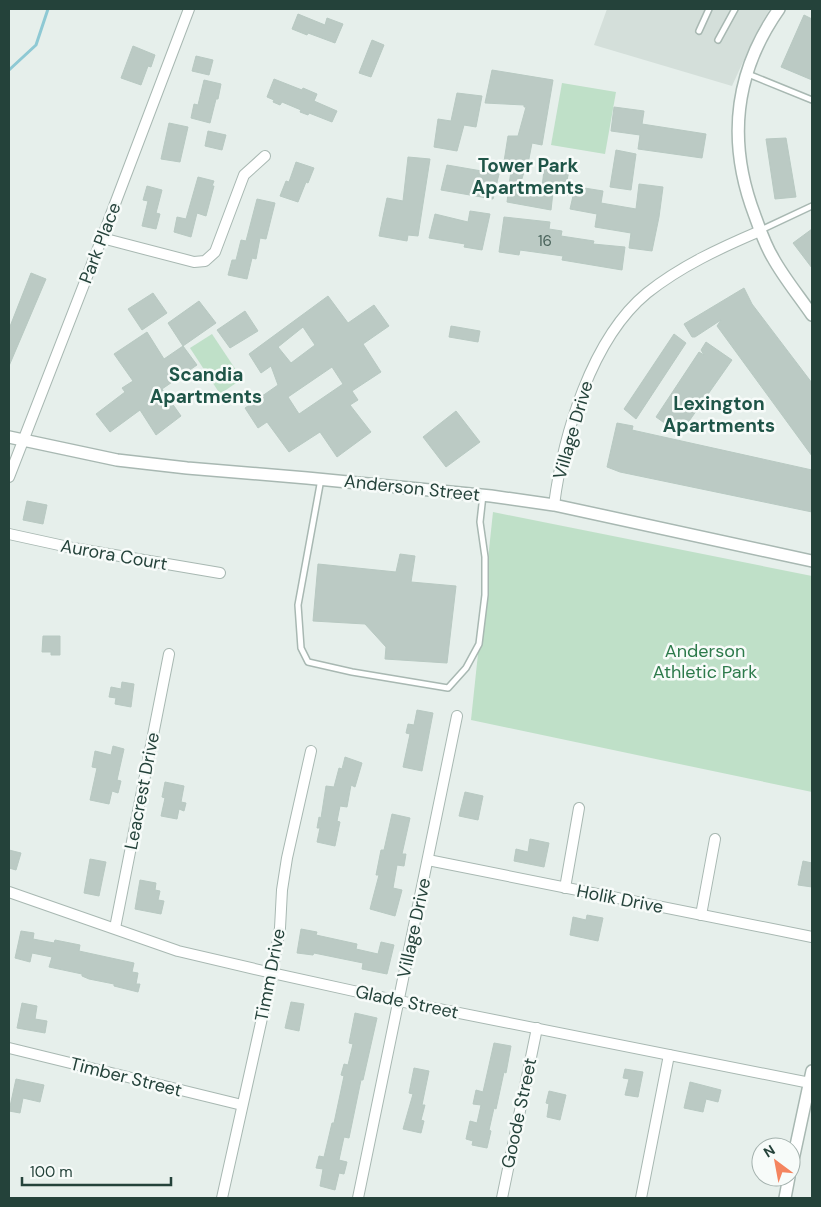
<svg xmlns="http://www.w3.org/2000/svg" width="821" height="1207" viewBox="0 0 821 1207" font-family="'DM Sans',sans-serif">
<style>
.built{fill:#d4dfda}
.green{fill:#bfe0c8}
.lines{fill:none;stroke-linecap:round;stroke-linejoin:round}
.stream{stroke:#8ec9d4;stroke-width:3}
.building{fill:#bbcac4;stroke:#b8c9c2;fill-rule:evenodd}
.service-casing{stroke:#a8b8b2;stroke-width:8}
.minor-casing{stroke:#a8b8b2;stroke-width:12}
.tertiary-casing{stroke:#a8b8b2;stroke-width:14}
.service{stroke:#fff;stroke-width:5}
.minor{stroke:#fff;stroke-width:10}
.tertiary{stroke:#fff;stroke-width:11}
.labels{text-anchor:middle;stroke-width:5;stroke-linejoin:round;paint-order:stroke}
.number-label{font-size:15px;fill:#4a645c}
.street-label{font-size:18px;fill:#24423a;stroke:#f7fbf9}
.park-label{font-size:18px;fill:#2d7a4b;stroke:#f7fbf9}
.neighbourhood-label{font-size:19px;font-weight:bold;fill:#1f5548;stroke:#f7fbf9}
</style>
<rect width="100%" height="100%" fill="#e6efeb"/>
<polygon class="built" points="607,9 770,9 757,31 732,86 594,45"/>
<g class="green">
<polygon points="562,83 616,92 605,154 551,145"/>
<polygon points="212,334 242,379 220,394 190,348"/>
<polygon points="493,512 812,576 812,792 471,720"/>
</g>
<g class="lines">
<polyline class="stream" points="9,70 36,45 48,9"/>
</g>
<g class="building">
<polygon points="298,14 325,25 327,18 343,24 335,43 308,33 307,35 292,29"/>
<polygon points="804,15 812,19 812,80 781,67"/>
<polygon points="372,40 384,45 371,77 359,73"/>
<polygon points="133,46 155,55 151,67 148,66 141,85 121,78"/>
<polygon points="196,56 213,60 209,75 192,71"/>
<polygon points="492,70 553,80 542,145 532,143 527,169 525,169 520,185 542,187 545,162 570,166 566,185 603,191 601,203 636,209 639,184 663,187 659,217 652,251 629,248 631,233 595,227 597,214 570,209 573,196 553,192 551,210 507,202 511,170 503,168 508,136 518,136 526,107 524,107 524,105 485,103"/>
<polygon points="274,79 302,90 303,88 317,94 314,101 337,111 332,122 309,113 308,115 300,112 301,110 282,102 280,105 273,102 274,100 267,97"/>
<polygon points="204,80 221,84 218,99 216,99 210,123 191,118 194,104 198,105"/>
<polygon points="457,93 482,96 476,127 464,125 457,151 434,147 438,119 451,121"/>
<polygon points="614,107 644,111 642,124 706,134 702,158 638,149 640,135 611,131"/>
<polygon points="169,123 188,127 180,162 161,159"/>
<polygon points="208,131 226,135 222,150 205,146"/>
<polygon points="786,138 796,197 775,199 766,139"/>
<polygon points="616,150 636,154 631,190 610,187"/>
<polygon points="408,157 430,159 418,236 408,235 407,241 379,236 387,198 403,201"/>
<polygon points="296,162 314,168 308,183 306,182 298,202 280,196 286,181 289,182"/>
<polygon points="447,165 499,174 493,199 441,190"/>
<polygon points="198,177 214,181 212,186 214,186 206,216 197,213 191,237 174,232 177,217 186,219"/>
<polygon points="147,186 162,190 156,213 160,214 156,229 142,226 148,201 143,200"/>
<polygon points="257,199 275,203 266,239 260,238 256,259 252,258 247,279 228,275 232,260 236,260 241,240 246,241"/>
<polygon points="470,211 490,214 482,250 464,247 465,244 429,238 435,214 468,222"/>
<polygon points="504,217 550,222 549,229 562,231 561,236 594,241 593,244 625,247 622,270 562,260 563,256 520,250 519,255 499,252"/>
<polygon points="812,229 812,268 793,243"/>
<polygon points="31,273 46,279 9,366 9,329"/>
<polygon points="744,288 752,304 812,383 812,456 717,326 721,320 695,337 692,337 684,324"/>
<polygon points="153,293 167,313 142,330 128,309"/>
<path d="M328 296 348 323 374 305 389 326 363 344 381 372 352 391 358 400 350 405 371 432 337 457 320 432 289 452 267 422 258 428 245 408 278 385 271 366 261 373 249 354ZM303 327 315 345 291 363 278 347ZM332 367 343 384 299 414 288 397Z"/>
<polygon points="199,301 216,323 183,346 168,323"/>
<polygon points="245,311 258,331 230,348 217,330"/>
<polygon points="451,326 480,331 478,342 449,337"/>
<polygon points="147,332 164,359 183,346 197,365 162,389 181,416 156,435 140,410 110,432 96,414 125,392 122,388 133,381 114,354"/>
<polygon points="674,334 686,343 636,419 624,409"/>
<polygon points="706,342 732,360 680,434 656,417 699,352 704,355 701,350"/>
<polygon points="456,411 480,442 446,467 423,437"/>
<polygon points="617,423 633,426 632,430 812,470 812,512 620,472 607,467"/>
<polygon points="27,501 47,505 43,524 23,520"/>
<polygon points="400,554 415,556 411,582 456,586 447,663 385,659 386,647 365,624 313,621 318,564 396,572"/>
<polygon points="43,636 60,636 60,655 51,655 51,652 42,652"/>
<polygon points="122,682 134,684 131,707 115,704 116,698 109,697 111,687 121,689"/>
<polygon points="417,710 433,713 422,771 403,767 410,734 406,733 408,724 414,725"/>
<polygon points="113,746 124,749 117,780 121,781 118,793 112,791 109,804 90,800 97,768 92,767 95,751 111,755"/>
<polygon points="345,757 362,763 355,787 351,785 347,807 340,806 337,821 340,822 335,846 317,842 320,828 317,828 319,817 321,818 326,786 334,787 339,768 342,769"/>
<polygon points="165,782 184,786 181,802 186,803 184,811 179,809 177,819 161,816 165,798 162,797"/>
<polygon points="465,792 483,796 478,820 459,816"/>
<polygon points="392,814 410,818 402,854 406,854 404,866 397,865 393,888 402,890 395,916 370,909 379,875 376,875 381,850 384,850"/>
<polygon points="530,839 549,843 544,867 514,861 516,849 528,852"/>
<polygon points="9,850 21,853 16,870 9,868"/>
<polygon points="90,859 106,862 99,896 84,893"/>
<polygon points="803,861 812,863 812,887 798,885"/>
<polygon points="140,880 156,883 155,890 160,891 158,900 164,901 161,914 135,909"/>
<polygon points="587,915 603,918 598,941 570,935 573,917 586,920"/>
<polygon points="301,929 317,932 316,935 357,944 356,949 378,954 381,942 394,945 387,974 362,969 363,963 314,953 313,955 297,953"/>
<polygon points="21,931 34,933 33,939 54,943 55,940 80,945 79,951 134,963 132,972 138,973 136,984 140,984 138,992 114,986 114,984 89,979 82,976 82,974 49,967 52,957 32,953 30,962 15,958"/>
<polygon points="291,1002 304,1004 299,1031 285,1028"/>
<polygon points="22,1003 37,1006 35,1019 47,1021 45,1033 17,1028"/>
<polygon points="355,1013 377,1018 363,1080 361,1080 349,1138 344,1137 339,1160 347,1162 344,1174 339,1173 335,1190 320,1186 323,1169 316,1168 319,1156 324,1157 332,1123 334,1123 344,1076 341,1075 344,1064 348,1065 353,1044 349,1043"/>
<polygon points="494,1043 511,1046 506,1073 504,1072 496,1109 494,1108 489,1130 491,1131 487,1148 472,1145 473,1141 466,1139 470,1121 477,1123 481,1105 473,1104 476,1090 483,1092"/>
<polygon points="414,1068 429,1071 422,1105 425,1105 421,1120 424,1121 421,1133 403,1129 413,1094 409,1093"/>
<polygon points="625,1069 643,1072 638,1097 625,1095 629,1079 623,1078"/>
<polygon points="16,1079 44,1085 40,1102 23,1098 20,1113 9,1111"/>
<polygon points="690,1082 721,1090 718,1102 706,1099 703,1112 684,1108"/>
<polygon points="549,1091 566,1095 560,1120 547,1117 549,1104 546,1103"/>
</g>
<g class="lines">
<defs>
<g id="service">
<polyline points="699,31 709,9"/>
<polyline points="718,40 735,9"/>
<polyline points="748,74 812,100"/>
<polyline points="761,230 812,206"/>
<polyline points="321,479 298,605 301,648 308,662 352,672 448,688 466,668 479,644 485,595 485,557 480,522 483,495"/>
</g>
<g id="minor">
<polyline points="102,238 194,262 205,261 215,252 244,175 265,156"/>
<polyline points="9,477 102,238 189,9"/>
<path d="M554 505C563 436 591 339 647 293 681 266 720 248 760 231"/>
<polyline points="9,534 73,548 220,573"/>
<polyline points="428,860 812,937"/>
<polyline points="565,888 579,808"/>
<polyline points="9,892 178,951 272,973 399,1001 810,1083"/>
<polyline points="701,915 715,839"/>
<polyline points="115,928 169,654"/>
<polyline points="9,1048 242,1105"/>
<polyline points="222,1198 272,973 280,928 282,890 287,858 311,751"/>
<polyline points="358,1198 457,716"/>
<polyline points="502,1198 537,1028"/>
<polyline points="641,1198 669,1055"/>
</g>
<g id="tertiary">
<path d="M779 9C734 73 727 143 755 216 760 230 765 245 773 258 784 278 799 296 812 315"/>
<polyline points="9,437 117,460 187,468 307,478 491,496 554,505 812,561"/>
<polyline points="791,1169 812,1071"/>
<polyline points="785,1198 789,1177"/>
</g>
</defs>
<use href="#service" class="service-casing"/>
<use href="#minor" class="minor-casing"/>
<use href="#tertiary" class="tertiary-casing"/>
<use href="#service" class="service"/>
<use href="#minor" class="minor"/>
<use href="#tertiary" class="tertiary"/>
</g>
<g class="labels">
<g class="number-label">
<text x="545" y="246">16</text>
</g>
<g class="street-label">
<text transform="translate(100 243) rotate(-69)" y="6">Park Place</text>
<text transform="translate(573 430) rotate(-74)" y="6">Village Drive</text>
<text transform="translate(412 488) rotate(6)" y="6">Anderson Street</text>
<text transform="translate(114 555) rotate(10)" y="6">Aurora Court</text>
<text transform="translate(142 791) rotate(-79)" y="6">Leacrest Drive</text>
<text transform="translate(620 899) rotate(11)" y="6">Holik Drive</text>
<text transform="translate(414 928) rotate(-78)" y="6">Village Drive</text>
<text transform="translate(270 975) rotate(-79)" y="6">Timm Drive</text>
<text transform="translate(407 1002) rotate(12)" y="6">Glade Street</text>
<text transform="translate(126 1077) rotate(14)" y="6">Timber Street</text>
<text transform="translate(519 1113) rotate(-78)" y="6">Goode Street</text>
</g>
<g class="park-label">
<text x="705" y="657">Anderson<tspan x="705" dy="21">Athletic Park</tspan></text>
</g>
<g class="neighbourhood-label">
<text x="528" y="172">Tower Park<tspan x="528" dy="22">Apartments</tspan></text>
<text x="206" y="381">Scandia<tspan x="206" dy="22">Apartments</tspan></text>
<text x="719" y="410">Lexington<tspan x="719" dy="22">Apartments</tspan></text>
</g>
</g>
<rect width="821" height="1207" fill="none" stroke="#24423a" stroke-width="20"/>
<g transform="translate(776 1162) rotate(328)"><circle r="24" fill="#f7fbf9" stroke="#a3b1ad"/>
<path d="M0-4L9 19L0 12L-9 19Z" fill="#f4845f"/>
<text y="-8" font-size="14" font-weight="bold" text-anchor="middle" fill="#24423a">N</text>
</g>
<path d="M22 1177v8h149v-8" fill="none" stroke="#24423a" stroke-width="2.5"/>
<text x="30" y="1177" font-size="15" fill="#24423a" stroke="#f7fbf9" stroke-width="4" paint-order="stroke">100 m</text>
</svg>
